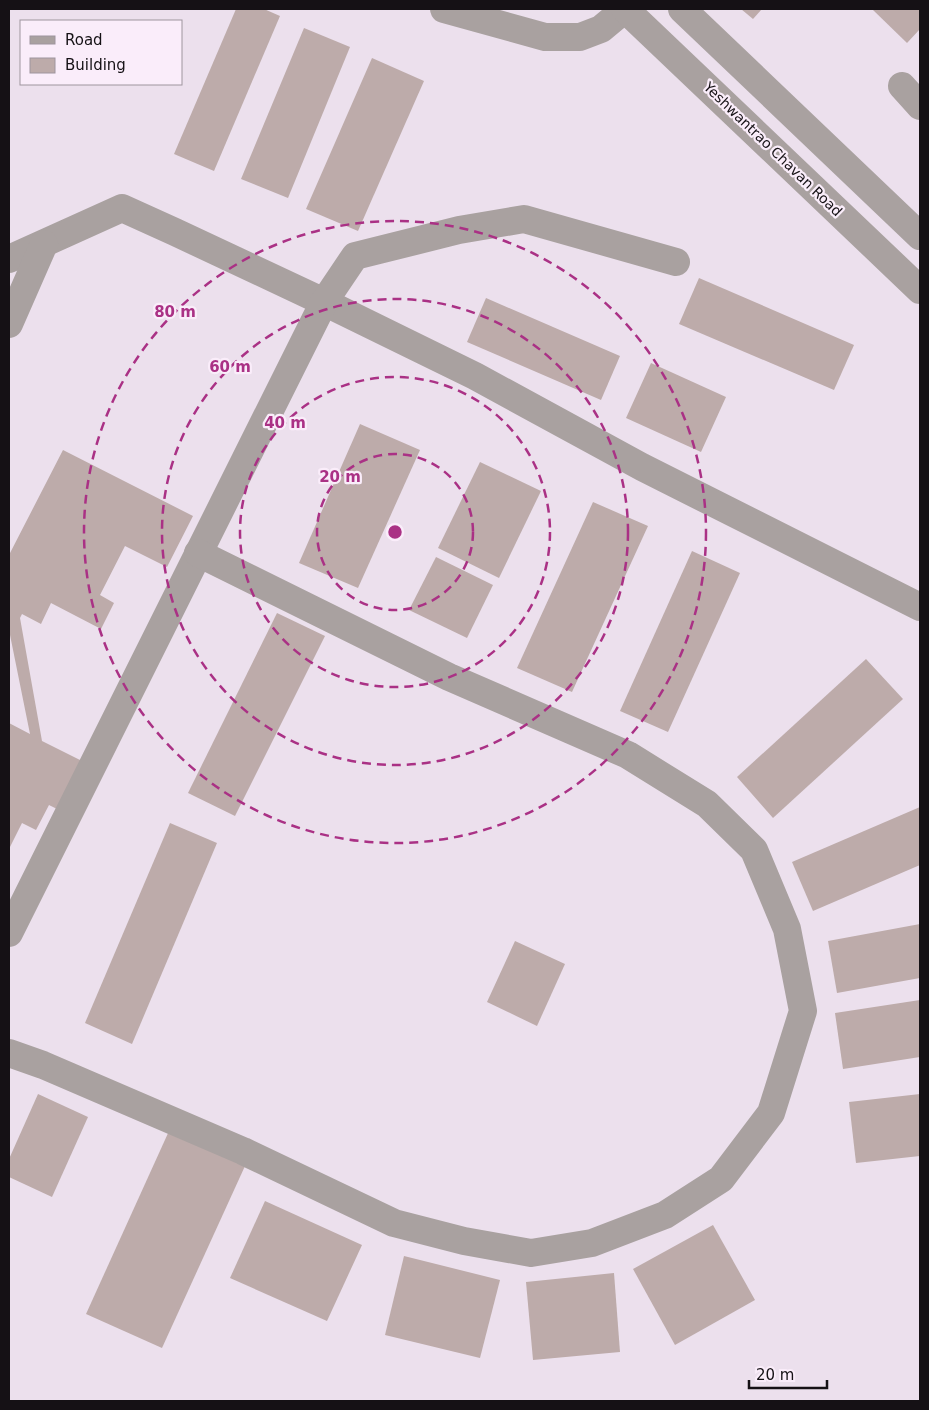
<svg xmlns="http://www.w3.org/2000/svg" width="929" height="1410" viewBox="0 0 929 1410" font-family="'DejaVu Sans',sans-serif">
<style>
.building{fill:#bdabaa}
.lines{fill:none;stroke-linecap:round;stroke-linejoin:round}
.minor{stroke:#a9a1a0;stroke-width:28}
.ring{fill:none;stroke:#aa3185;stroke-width:2.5;stroke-dasharray:9 6}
.labels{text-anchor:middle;stroke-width:4.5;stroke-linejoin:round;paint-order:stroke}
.street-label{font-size:14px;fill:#151115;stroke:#faedfa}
.centre{fill:#aa3185;stroke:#faedfa;stroke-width:2.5}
.ring-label{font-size:15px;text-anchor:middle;font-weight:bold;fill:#aa3185;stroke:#faedfa;stroke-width:4.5;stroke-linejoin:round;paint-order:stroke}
</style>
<rect width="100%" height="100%" fill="#ece0ed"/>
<g class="building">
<polygon points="236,9 264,9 280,16 214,171 174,154"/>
<polygon points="741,9 762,9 753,19"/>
<polygon points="872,9 920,9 920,29 907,43"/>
<polygon points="304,28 350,47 288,198 241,179"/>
<polygon points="372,58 424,81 358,231 306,209"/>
<polygon points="699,278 854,345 834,390 679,324"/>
<polygon points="486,298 620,356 601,400 467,342"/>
<polygon points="651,363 726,397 701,452 626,418"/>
<polygon points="360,424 420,450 358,588 299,563"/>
<polygon points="63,450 193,516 167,567 125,546 100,595 114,603 101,629 51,603 41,624 22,614 20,618 42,741 88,764 63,812 49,805 36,830 22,823 9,849 9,723 30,734 9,630 9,555"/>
<polygon points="480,462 541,491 499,578 438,548"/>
<polygon points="593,502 648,526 572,692 517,668"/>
<polygon points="692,551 740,573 668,732 620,711"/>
<polygon points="436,557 493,585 467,638 409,610"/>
<polygon points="277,613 325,636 235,816 188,793"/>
<polygon points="866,659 903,699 773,818 737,777"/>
<polygon points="920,807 920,865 813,911 792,862"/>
<polygon points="170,823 217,843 132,1044 85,1023"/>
<polygon points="920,924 920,978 837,993 828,941"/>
<polygon points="515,941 565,964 537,1026 487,1002"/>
<polygon points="920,1000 920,1057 843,1069 835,1013"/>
<polygon points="38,1094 88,1117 52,1197 9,1177 9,1159"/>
<polygon points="920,1094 920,1156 856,1163 849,1102"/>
<polygon points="169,1131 245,1166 162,1348 86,1314"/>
<polygon points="265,1201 362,1245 327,1321 230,1278"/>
<polygon points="713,1225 755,1300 675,1345 633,1269"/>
<polygon points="404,1256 500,1280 480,1358 385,1335"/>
<polygon points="614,1273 620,1352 533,1360 526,1282"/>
</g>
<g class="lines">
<g class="minor">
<polyline points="444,9 545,37 580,37 601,29 625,9"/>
<polyline points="625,9 920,290"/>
<polyline points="682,9 920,236"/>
<polyline points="902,86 920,106"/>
<polyline points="9,259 122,208 175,232 324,302 475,376 642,467 920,607"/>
<polyline points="9,324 44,244"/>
<polyline points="9,933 324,302 355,256 459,230 524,219 676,262"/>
<polyline points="9,1053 43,1065 243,1151 394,1223 464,1241 531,1253 592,1243 665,1215 721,1179 771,1113 803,1011 787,929 754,850 707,804 628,755 449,677 198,553"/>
</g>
</g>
<g class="ring">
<circle cx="395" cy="532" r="78"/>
<circle cx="395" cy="532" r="155"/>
<circle cx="395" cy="532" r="233"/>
<circle cx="395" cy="532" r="311"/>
</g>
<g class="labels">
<g class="street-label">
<text transform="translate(773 149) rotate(44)" y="5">Yeshwantrao Chavan Road</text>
</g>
</g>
<circle cx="395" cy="532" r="8" class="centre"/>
<g class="ring-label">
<text x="175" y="317">80 m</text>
<text x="230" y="372">60 m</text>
<text x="285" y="428">40 m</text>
<text x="340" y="482">20 m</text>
</g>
<rect width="929" height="1410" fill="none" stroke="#151115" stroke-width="20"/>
<rect x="20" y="20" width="162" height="65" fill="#faedfa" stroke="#9e959e"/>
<rect x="30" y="36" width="25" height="8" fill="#a9a1a0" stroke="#9e959e"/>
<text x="65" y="45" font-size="15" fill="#151115">Road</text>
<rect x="30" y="58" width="25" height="15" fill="#bdabaa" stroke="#9e959e"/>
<text x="65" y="70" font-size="15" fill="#151115">Building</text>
<path d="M749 1380v8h78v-8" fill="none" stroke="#151115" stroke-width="2.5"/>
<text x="756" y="1380" font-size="15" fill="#151115" stroke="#faedfa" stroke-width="4" paint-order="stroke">20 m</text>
</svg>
